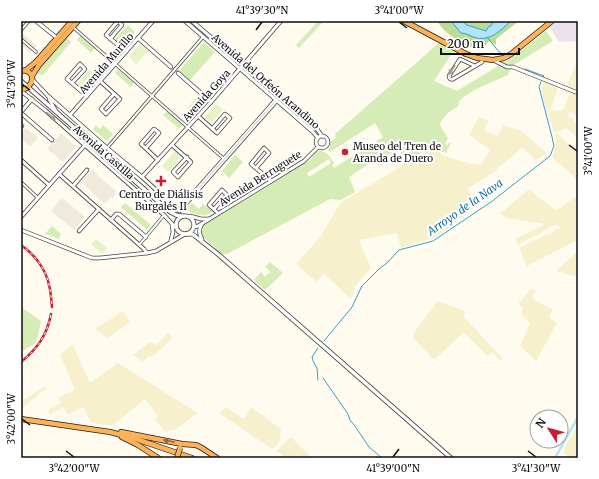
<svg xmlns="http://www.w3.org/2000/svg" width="599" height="479" viewBox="0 0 599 479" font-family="Merriweather,serif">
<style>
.industrial{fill:#ebe2ed}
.farmland{fill:#f6f0cd}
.green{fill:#d5ecb6;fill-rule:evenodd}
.forest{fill:#badd95}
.pitch{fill:#e6f2c8}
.plaza{fill:#f0eadd}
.water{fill:#b1e3f9;stroke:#349ed4}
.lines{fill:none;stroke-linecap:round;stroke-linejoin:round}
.stream{stroke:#349ed4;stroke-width:1}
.canal{stroke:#b1e3f9;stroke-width:2.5}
.pedestrian-casing{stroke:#414141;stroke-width:3.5}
.minor-casing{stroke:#414141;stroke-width:4.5}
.tertiary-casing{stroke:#414141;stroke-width:5}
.trunk-casing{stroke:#1f1f1f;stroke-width:6}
.pedestrian{stroke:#fff;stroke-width:2}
.minor{stroke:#fff;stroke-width:3}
.tertiary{stroke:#fff;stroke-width:3.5}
.trunk{stroke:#fdb158;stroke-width:4.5}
.rail-casing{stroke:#c51f31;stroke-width:2.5}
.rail{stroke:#fff;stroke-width:1;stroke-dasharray:3;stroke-linecap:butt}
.trunk-bridge-casing{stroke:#1f1f1f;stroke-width:6;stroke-linecap:butt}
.trunk-bridge{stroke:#fdb158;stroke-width:4.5}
.oneway{fill:#9f9f9f}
.oneway2{fill:#916837}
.ticks{fill:none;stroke:#0e0e0e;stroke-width:1.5}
.poi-dot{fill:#c51f31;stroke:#fff;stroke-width:1.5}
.labels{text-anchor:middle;stroke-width:4;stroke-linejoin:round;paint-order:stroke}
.street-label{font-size:10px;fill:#0e0e0e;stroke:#fff}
.poi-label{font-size:10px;fill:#0e0e0e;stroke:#fff;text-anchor:start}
.water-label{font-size:11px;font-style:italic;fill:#116ea6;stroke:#fff}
.neatline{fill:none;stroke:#0e0e0e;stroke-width:1.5}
.ticks-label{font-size:10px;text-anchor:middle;fill:#0e0e0e}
</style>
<rect width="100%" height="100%" fill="#fffbef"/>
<polygon class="industrial" points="558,21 578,21 578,41 559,42 550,27"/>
<g class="farmland">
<polygon points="577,61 578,116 570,112 568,116 574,119 573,121 578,126 578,138 566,128 554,133 542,94 542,88 544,80 559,85 550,111 563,110 571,91 566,88"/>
<polygon points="479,117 489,121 484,130 497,136 504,125 521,131 547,153 536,160 522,148 504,163 497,168 497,170 467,189 478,205 437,237 401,248 397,233 359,240 371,268 356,285 351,299 324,274 317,282 296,264 320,237 341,202 342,204 343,201 432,148 445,156 468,163 481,165 490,150 469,135"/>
<polygon points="557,133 578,153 578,180 552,157 556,145 555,134"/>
<polygon points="529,189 538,197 557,210 578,195 578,240 527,266 519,248 562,227 554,225 518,245 515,239 545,224 506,218 501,213"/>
<polygon points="578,251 578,277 556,271"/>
<polygon points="531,289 536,290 532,298 543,305 553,309 549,318 557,323 536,361 520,346 530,323 521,314 523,308 518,304"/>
<polygon points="438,301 465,311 464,317 503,359 501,361 492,352 487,356 464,332 434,360 413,338 414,332"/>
<polygon points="123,311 130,322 107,338 95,329"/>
<polygon points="168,333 173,338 152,357 150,355 143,362 133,355 150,342 152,344 154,343 156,345"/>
<polygon points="73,345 90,383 118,363 198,413 176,429 165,432 155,419 158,416 145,399 112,426 98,424 90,421 83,407 68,415 63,407 50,415 48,410 61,403 58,398 75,390 60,354"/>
<polygon points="46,386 47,388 21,409 21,401"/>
<polygon points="226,407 244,419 251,407 281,429 280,440 275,447 272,449 219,413"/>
<polygon points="578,425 578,458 572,458 565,454 564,449"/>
<polygon points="291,437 312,458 287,458 276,451"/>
</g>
<g class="green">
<polygon points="318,21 324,21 299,48 296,45"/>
<polygon points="128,25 135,32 122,47 114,40"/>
<path d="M546 31 553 41 512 66 508 75 478 88 462 98 459 102 458 107C450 110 444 116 440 123L441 127 448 138 445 144 448 145 449 142 451 143 446 153 431 147 406 161 399 150 395 151 375 163 373 161 349 177 355 192 341 200 330 199 227 254H222L220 253 203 237 201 234V230L204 225 310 160C312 158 314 154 316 152 324 147 331 158 334 163L332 165 334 168 383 137 375 123 330 152 328 151 331 141 336 138 335 134 440 42 454 50 434 81 457 91 498 66V65L507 61ZM329 159 331 163 309 177 307 173Z"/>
<polygon points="81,35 95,48 91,53 77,40"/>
<polygon points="66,37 71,42 43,75 37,74 40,67"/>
<polygon points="204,42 215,52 190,80 179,71"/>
<polygon points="118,69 134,83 131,87 115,73"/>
<polygon points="167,111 183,125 179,129 163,115"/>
<polygon points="96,125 100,129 103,125 113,134 107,141 93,129"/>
<polygon points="235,155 243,162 229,178 222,171"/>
<polygon points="125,203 151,225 147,230 121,207"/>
<path d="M192 203 199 209 203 204 213 212C203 218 195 214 185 210Z"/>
<polygon points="52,226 61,234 59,239 45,234"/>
<polygon points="270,262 283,273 265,290 254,280 261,272 265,277 268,273 269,274 271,272 265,267"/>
<polygon points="21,307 41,321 36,343 21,352"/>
</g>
<g class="forest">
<path d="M437 21H451L461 33H465L471 36 493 35 496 34 511 21H519L496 39V45L489 41 484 47 475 44 470 47C457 40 445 34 437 21Z"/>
<polygon points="462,21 495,21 493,22 486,31 467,25"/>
</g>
<g class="pitch">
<polygon points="140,44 148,51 136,64 129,57"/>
<polygon points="89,70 96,77 85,90 77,84"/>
<polygon points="198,95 204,101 193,113 187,108"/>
<polygon points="216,104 223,110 211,123 205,117"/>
<polygon points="175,151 181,157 168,172 162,166"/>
<polygon points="96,239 107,248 102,254 91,244"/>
</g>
<g class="plaza">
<polygon points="21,32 37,46 30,53 21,45"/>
<polygon points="26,128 38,138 30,147 21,139 21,133"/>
<polygon points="61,133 76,147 63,162 47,149"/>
<polygon points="93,168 94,170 94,171 97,175 116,191 114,197 113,198 111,197 105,204 81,182"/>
<polygon points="62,198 85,217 74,230 51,211"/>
</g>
<path class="water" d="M451 21H462L467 25 486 31 489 26H491L493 22 495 21H511C502 29 491 41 477 38 471 37 467 33 461 33Z"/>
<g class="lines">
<g class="stream">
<polyline points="487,37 499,52 502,54"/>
<polyline points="525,69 544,76 543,77"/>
<polyline points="324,341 352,307 362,286 379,269 388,262 399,250 433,241 491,202 550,156 554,146 552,137 539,87 541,82"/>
<polyline points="318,348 312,357 313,361 317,368 318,380"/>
<polyline points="323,378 348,414 350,420 355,426 369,447 382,458"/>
</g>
<polyline class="canal" points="555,458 578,417"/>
<defs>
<g id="pedestrian">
<polyline points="74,28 223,158"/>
<polyline points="21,30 29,21"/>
<polyline points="21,39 36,52"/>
<polyline points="107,148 203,37"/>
<polyline points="21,182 38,198"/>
<polyline points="178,210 275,100"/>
<polyline points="180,211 277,101"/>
<polyline points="139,245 164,215"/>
</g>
<g id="minor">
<polyline points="36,21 57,38"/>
<polyline points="185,21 313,132 318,138"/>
<polyline points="192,21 317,129 322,136"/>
<polyline points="138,38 171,67"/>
<polyline points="110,39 122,25 118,21 106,35 126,52"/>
<polyline points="493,60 507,67 513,67 578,93"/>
<path d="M475 66 460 59 449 76C449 78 450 80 453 79L482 62"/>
<polyline points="178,73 211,102"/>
<polyline points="32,79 48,96 107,148 142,177 179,211"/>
<polyline points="100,81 120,99 106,114 101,109 114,94"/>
<polyline points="72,83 85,69 80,64 67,79 87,96"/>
<polyline points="21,91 45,110 164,215 175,227"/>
<polyline points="49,99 56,111"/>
<polyline points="21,112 32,99"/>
<polyline points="21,113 52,140"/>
<polyline points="70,115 153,21"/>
<polyline points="198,116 217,133 230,118 225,114 212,129"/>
<polyline points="21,125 22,126 21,127"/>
<circle cx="322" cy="142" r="6"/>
<polyline points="172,145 191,162 178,177 173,172 187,157"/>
<polyline points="146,148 159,133 154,129 141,144 158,160"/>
<polyline points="21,160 49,185"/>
<polyline points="256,168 269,153 264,148 251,164 271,181"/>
<polyline points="59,174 144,249 147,253"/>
<polyline points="142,177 211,102 281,21"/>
<polyline points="73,186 87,170"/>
<polyline points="214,209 227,195 222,190 209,205 218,213"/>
<polyline points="190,216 201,219 209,219"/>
<polyline points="21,217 85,145"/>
<polyline points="111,220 116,214 119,214 146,237"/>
<path d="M202 224C198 230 199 234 202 239"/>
<polyline points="194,227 198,226 304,161 318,147"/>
<polyline points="21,230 92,258 100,258 147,253 156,251 185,234"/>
<polyline points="79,231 99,209"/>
<polyline points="171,240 173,232 172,225"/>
</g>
<g id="tertiary">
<polyline points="21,81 169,211 176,215 182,216"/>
<circle cx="185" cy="225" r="9"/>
<polyline points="186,234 192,234 195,236 219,255 451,458"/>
</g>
<g id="trunk">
<polyline points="404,21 466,54 477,58 493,60 504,58 511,54 552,21"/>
<polyline points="26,70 36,62 72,21"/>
<path d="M21 71C28 69 35 75 31 83 29 86 25 89 21 91"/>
<polyline points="32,76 39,65 78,21"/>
<polyline points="21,419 110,432 133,438 192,458"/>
<polyline points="121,432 182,444 196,445 202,448 217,458"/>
<polyline points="122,437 138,445 158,458"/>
</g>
</defs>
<use href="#pedestrian" class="pedestrian-casing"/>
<use href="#minor" class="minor-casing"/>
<use href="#tertiary" class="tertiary-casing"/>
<use href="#trunk" class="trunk-casing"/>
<use href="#pedestrian" class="pedestrian"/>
<use href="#minor" class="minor"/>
<use href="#tertiary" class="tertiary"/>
<use href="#trunk" class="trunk"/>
<defs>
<g id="rail">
<path d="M21 245C34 254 46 269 49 285 51 292 51 299 52 307"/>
<path d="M21 362C38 348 47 335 51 314"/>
</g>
</defs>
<use href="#rail" class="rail-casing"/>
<use href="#rail" class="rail"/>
<defs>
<polyline id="trunk-bridge" points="177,458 180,448"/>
</defs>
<use href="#trunk-bridge" class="trunk-bridge-casing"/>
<use href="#trunk-bridge" class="trunk-bridge"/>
</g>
<defs><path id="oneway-solid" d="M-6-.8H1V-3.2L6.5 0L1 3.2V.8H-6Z"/></defs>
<g class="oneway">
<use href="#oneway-solid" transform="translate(452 70) rotate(123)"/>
<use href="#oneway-solid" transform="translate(51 116) rotate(42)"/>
</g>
<use class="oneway2" href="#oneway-solid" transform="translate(169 441) rotate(-168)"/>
<path class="ticks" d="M399 22 407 28M256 30 262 22M22 84 30 90M569 145 577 151M22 419 30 425M66 451 74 457M528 451 536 457M393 457 399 449"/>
<g class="poi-dot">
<circle cx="345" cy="152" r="4"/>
<path d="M159 175h4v4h4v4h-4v4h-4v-4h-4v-4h4z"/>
</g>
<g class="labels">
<g class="street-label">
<text transform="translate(106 63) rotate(-49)" y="4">Avenida Murillo</text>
<text transform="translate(266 81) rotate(41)" y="4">Avenida del Orfeón Arandino</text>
<text transform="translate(206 95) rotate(-48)" y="4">Avenida Goya</text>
<text transform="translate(104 152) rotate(41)" y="4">Avenida Castilla</text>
<text transform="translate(260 178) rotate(-32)" y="4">Avenida Berruguete</text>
</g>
<g class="poi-label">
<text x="353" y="150">Museo del Tren de<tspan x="353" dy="12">Aranda de Duero</tspan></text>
<text x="161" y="198" text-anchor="middle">Centro de Diálisis<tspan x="161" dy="12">Burgalés II</tspan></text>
</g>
<g class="water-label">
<text transform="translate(465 207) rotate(-35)" y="4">Arroyo de la Nava</text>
</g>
</g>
<rect width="599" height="479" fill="none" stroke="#ffffff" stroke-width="44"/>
<g transform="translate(549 429) rotate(306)"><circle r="19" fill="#ffffff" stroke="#9f9f9f"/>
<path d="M0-3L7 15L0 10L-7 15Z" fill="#c51f31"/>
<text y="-6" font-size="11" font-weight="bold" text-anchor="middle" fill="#0e0e0e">N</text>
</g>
<path d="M441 48v6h78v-6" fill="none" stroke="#0e0e0e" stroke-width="2"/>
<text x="447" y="48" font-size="12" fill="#0e0e0e" stroke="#ffffff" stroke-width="3" paint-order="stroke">200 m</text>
<rect x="22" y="22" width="555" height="435" class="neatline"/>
<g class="ticks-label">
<text x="262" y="14">41°39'30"N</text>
<text x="399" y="14">3°41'00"W</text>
<text transform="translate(11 84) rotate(-90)" y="4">3°41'30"W</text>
<text transform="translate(588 151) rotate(-90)" y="4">3°41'00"W</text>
<text transform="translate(11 419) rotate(-90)" y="4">3°42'00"W</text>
<text x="74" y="472">3°42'00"W</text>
<text x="393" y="472">41°39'00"N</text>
<text x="536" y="472">3°41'30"W</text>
</g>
</svg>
